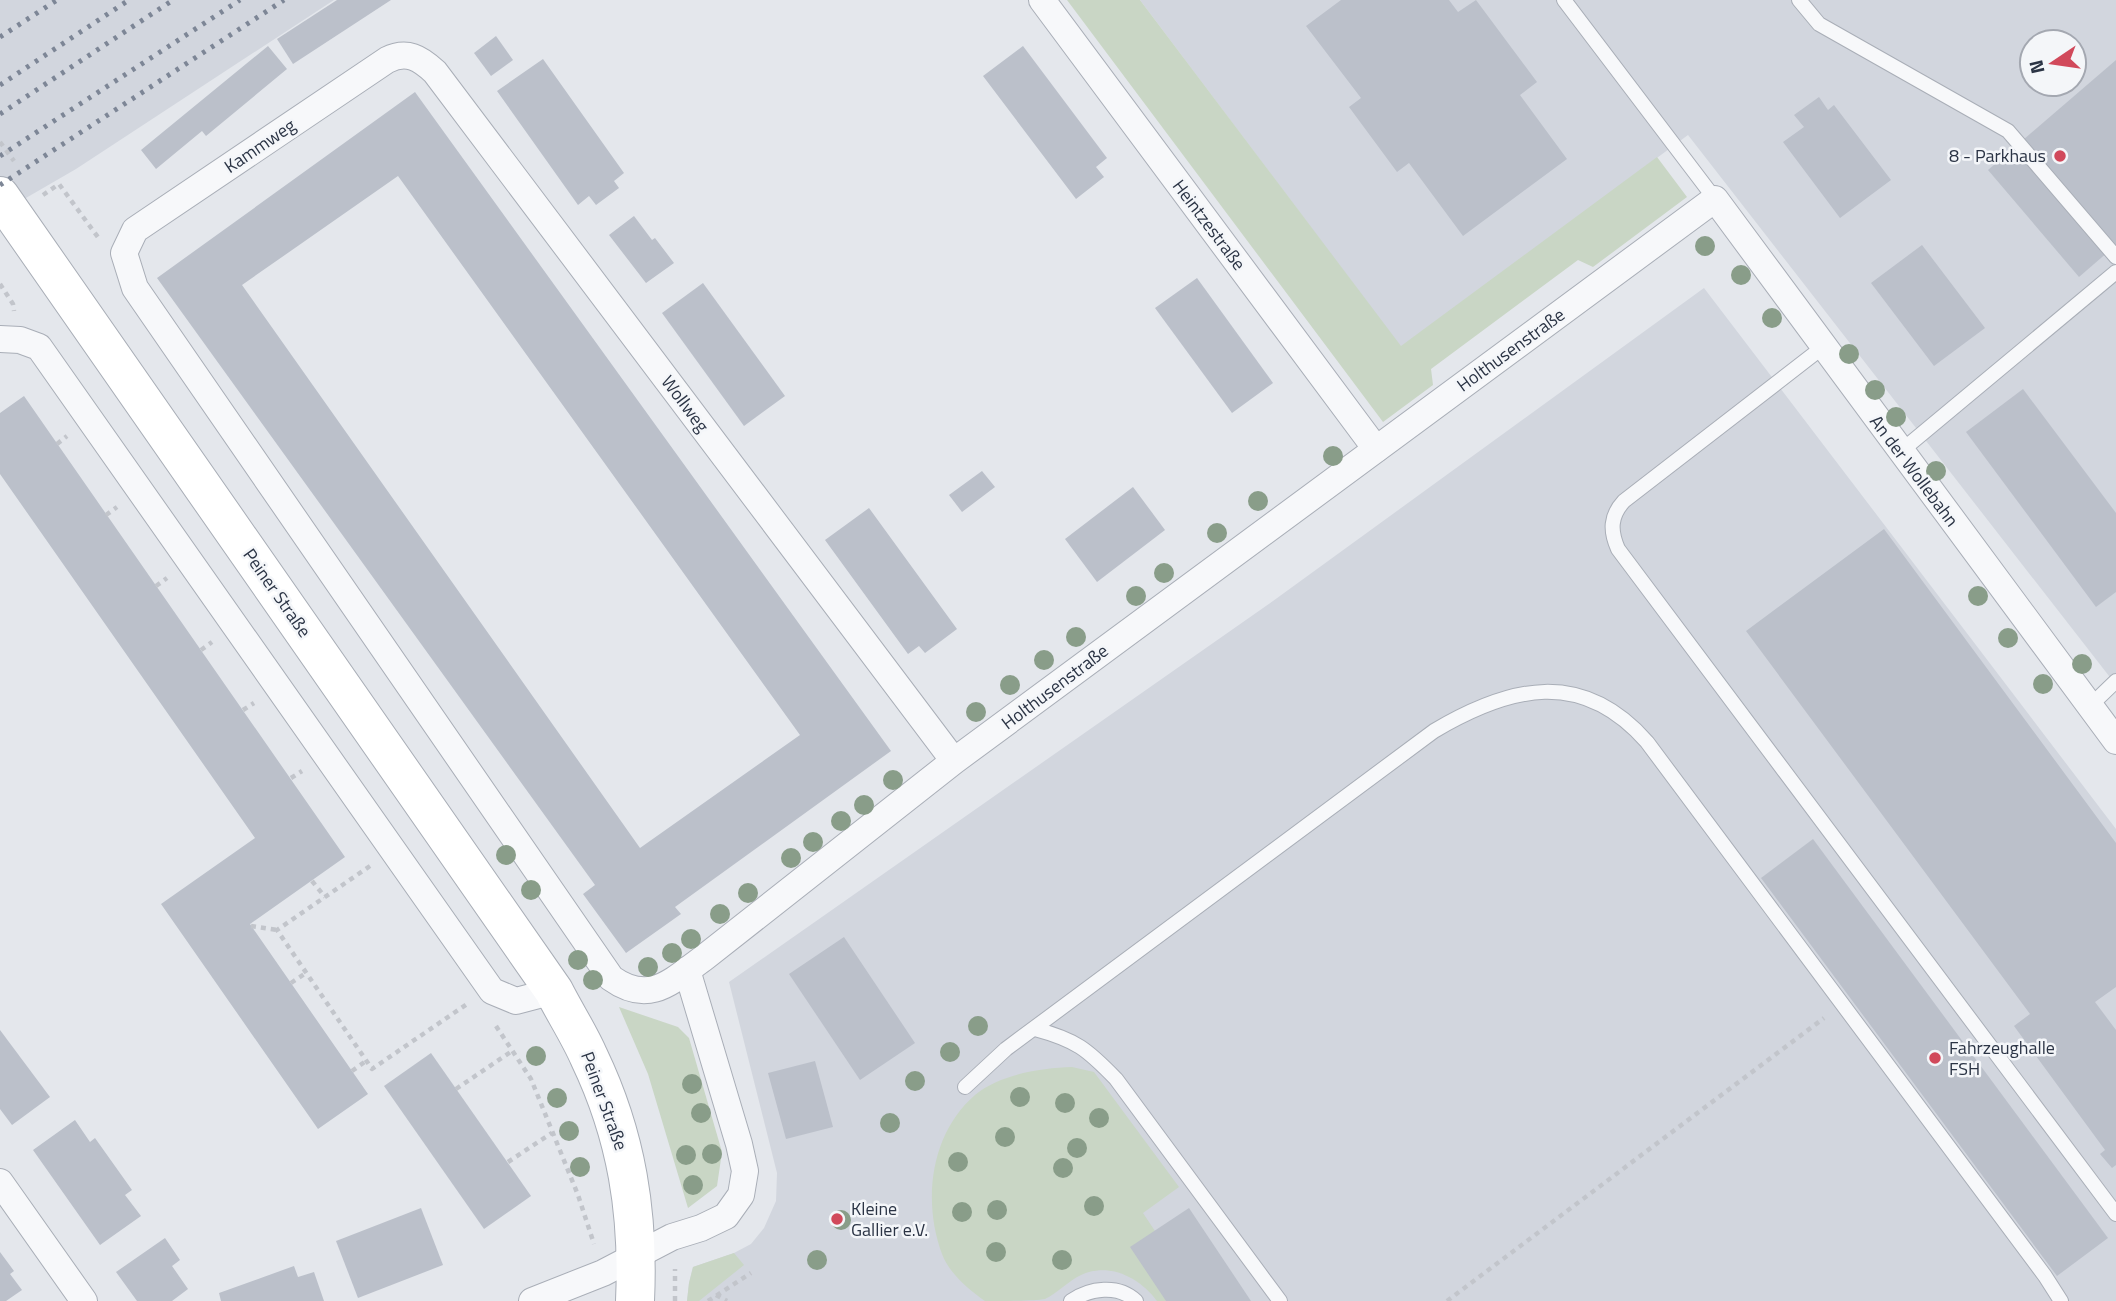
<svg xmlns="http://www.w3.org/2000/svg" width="2116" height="1301" viewBox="0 0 2116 1301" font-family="'Titillium Web',sans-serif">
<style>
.built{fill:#d2d6de;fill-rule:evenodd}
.green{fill:#c9d6c5}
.building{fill:#bbc0ca;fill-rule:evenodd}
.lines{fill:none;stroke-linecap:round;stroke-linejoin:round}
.lane-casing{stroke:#a9aeb7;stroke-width:16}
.street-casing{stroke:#a9aeb7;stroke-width:28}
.secondary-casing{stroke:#a9aeb7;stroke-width:40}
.path{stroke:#c2c5cb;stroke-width:4.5;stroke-dasharray:5 5;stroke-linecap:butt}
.lane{stroke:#f7f8fa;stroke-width:14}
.street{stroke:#f7f8fa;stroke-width:26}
.secondary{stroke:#fff;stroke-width:38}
.rail{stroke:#7d8696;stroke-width:5;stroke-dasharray:3.5 7;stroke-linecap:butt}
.tree{fill:#899d89}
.poi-dot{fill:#d1495b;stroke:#f4f6f9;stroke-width:2.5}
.labels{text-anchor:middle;stroke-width:5;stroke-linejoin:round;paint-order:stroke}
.street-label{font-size:18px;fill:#2b3445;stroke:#f4f6f9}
.poi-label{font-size:18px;fill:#2b3445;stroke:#f4f6f9;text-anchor:start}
</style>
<rect width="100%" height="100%" fill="#e4e7ec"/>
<g class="built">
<polygon points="0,0 334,0 76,169 0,213"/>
<path d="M1140 0H2116V685L1688 135 1401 347ZM2032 42H2074V84H2032Z"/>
<polygon points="1704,288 2116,829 2116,1301 687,1301 689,1283 693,1267 734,1253 751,1244 764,1228 776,1201 777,1173 729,982 1273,601"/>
</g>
<g class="green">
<polygon points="1067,0 1140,0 1401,346 1657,157 1687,197 1593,267 1578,260 1431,369 1433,385 1383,422"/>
<polygon points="619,1007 678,1027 689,1038 722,1152 717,1186 688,1208 648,1074"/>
<path d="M1072 1067 1094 1072 1179 1187 1143 1213 1155 1231 1166 1301H1157C1140 1278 1110 1262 1081 1275 1068 1281 1058 1293 1045 1299 1034 1301 999 1301 985 1301 969 1290 949 1273 942 1254 922 1200 931 1133 975 1095 1000 1074 1042 1068 1072 1067Z"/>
<polygon points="734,1253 744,1265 699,1301 687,1301 689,1283 693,1267"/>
</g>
<g class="building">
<polygon points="337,0 391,0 293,64 277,39"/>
<polygon points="1341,0 1449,0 1458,12 1476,0 1537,82 1520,95 1567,159 1463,236 1409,163 1397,172 1349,107 1361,98 1306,26"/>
<polygon points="496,36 513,60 491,76 474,53"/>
<polygon points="268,46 287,69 206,136 202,131 156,169 141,150"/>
<polygon points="1023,46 1107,158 1096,167 1104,177 1076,199 983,76"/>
<polygon points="543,59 624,173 614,181 619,188 596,205 589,196 578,205 497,91"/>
<polygon points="2116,60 2116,245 2079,277 1988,170"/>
<path d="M415 92 891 751 675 907 681 914 626 953 583 894 595 885 157 278ZM398 176 800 735 640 848 242 285Z"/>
<polygon points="1819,97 1828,110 1834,105 1891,180 1840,218 1783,142 1804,127 1794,115"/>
<polygon points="634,216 652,240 655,238 674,263 646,283 609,235"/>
<polygon points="1922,245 1985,328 1934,366 1871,283"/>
<polygon points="1197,278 1273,383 1232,413 1155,308"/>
<polygon points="703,283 785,396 744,426 662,313"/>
<polygon points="2023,389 2116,513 2116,592 2096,607 1966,432"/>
<polygon points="24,396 345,857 250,924 368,1094 318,1129 161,904 255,838 0,474 0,413"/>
<polygon points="982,471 995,487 962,512 949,495"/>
<polygon points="1133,487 1165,530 1097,582 1065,539"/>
<polygon points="869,508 957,629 925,653 919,646 908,654 825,540"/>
<polygon points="1884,529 2116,843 2116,987 2095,1002 2116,1030 2116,1165 2112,1168 2100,1154 2105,1150 2014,1026 2030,1014 1746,631"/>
<polygon points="1813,839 2108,1238 2057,1276 1761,878"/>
<polygon points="844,937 915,1043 860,1080 789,974"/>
<polygon points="0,1030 50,1097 12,1125 0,1109"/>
<polygon points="431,1053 531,1196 484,1229 384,1086"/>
<polygon points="815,1061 833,1127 786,1139 768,1073"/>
<polygon points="75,1120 90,1142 95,1138 132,1190 125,1195 141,1216 100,1245 33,1150"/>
<polygon points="421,1208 443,1265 358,1298 336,1241"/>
<polygon points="1189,1208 1251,1301 1166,1301 1130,1247"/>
<polygon points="165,1238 180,1260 172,1266 188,1289 172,1301 137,1301 116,1272"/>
<polygon points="0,1252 14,1271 10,1274 22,1290 6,1301 0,1301"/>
<polygon points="294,1266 298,1277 314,1272 324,1301 221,1301 219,1293"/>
</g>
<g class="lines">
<defs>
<g id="lane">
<polyline points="1564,0 1715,199"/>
<polyline points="1799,0 1819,24 2008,131 2116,257"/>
<path d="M1823 347 1624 501C1610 516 1610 531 1618 549L2116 1214"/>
<polyline points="1900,452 2116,272"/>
<polyline points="2090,706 2116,681"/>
<path d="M1035 1029C1076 1040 1087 1049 1116 1079L1280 1301"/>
<path d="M965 1087 1006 1049 1434 731C1510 686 1582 668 1647 742L2045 1276 2061 1301"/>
<path d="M1071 1301C1090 1288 1118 1284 1136 1301"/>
</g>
<g id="street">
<polyline points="1042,0 1376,449"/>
<polyline points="0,339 20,340 39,347 492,991 516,1001 554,991"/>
<path d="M954 761 435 72C420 58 407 50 387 60L135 230 124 253 135 288 611 978C650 1006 672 981 705 957L954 761 1715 199 2116 741"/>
<polyline points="0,1182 84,1301"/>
<polyline points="532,1301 603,1273 672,1237 701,1228 726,1216 741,1195 745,1171 739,1144 687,970"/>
</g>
<path id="secondary" d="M0 196 554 991C565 1013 579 1034 589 1057 627 1136 639 1214 635 1301"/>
</defs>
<use href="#lane" class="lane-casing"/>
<use href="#street" class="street-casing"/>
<use href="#secondary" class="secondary-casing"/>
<g class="path">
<polyline points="0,142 14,161"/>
<polyline points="43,195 59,184 100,240"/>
<polyline points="0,284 13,304 14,311"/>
<polyline points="57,444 67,436"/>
<polyline points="106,515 117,507"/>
<polyline points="156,586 167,578"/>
<polyline points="201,650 212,642"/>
<polyline points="243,710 254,703"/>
<polyline points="291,778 302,771"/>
<polyline points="370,866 277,930 372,1069 467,1004"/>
<polyline points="312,881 325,897"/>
<polyline points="251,926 277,930"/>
<polyline points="291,983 306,973"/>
<polyline points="496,1026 531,1079 578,1195 594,1244"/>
<polyline points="352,1071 366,1061"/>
<polyline points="456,1089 512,1051"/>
<polyline points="508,1162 552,1133"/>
<polyline points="716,1295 727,1301"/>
<polyline points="675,1301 675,1269"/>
<polyline points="708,1301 751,1273"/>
<polyline points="1447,1301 1824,1018"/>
</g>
<use href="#lane" class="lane"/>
<use href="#street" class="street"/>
<use href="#secondary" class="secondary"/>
<g class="rail">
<polyline points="0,37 57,0"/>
<polyline points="0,85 129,0"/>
<polyline points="0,114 173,0"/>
<polyline points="0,156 240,0"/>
<polyline points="0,185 284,0"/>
</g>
</g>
<g class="tree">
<circle cx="1705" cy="246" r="10"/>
<circle cx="1741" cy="275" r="10"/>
<circle cx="1772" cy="318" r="10"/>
<circle cx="1849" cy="354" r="10"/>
<circle cx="1875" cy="390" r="10"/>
<circle cx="1896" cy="417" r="10"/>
<circle cx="1333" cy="456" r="10"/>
<circle cx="1936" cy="471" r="10"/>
<circle cx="1258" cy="501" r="10"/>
<circle cx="1217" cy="533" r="10"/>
<circle cx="1164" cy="573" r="10"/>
<circle cx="1136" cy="596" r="10"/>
<circle cx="1978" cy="596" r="10"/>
<circle cx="1076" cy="637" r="10"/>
<circle cx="2008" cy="638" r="10"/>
<circle cx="1044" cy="660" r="10"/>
<circle cx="2082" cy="664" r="10"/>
<circle cx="2043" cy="684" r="10"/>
<circle cx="1010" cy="685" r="10"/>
<circle cx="976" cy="712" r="10"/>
<circle cx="893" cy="780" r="10"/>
<circle cx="864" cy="805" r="10"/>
<circle cx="841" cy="821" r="10"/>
<circle cx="813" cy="842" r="10"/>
<circle cx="506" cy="855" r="10"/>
<circle cx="791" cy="858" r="10"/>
<circle cx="531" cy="890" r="10"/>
<circle cx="748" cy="893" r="10"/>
<circle cx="720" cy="914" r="10"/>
<circle cx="691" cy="939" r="10"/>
<circle cx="672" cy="953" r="10"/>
<circle cx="578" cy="960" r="10"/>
<circle cx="648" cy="967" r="10"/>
<circle cx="593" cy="980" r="10"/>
<circle cx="978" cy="1026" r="10"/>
<circle cx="950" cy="1052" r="10"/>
<circle cx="536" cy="1056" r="10"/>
<circle cx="915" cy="1081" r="10"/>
<circle cx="692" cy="1084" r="10"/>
<circle cx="1020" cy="1097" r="10"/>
<circle cx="557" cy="1098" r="10"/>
<circle cx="1065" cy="1103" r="10"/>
<circle cx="701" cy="1113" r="10"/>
<circle cx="1099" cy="1118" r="10"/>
<circle cx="890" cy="1123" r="10"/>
<circle cx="569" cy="1131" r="10"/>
<circle cx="1005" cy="1137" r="10"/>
<circle cx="1077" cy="1148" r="10"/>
<circle cx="712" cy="1154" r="10"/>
<circle cx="686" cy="1155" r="10"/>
<circle cx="958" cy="1162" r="10"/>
<circle cx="580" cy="1167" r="10"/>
<circle cx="1063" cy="1168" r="10"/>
<circle cx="693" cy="1185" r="10"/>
<circle cx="1094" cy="1206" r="10"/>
<circle cx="997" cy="1210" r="10"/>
<circle cx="962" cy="1212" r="10"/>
<circle cx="841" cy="1220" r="10"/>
<circle cx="996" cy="1252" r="10"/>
<circle cx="817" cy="1260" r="10"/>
<circle cx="1062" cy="1260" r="10"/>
</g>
<g class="poi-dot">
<circle cx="2060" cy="156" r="7"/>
<circle cx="1935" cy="1058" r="7"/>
<circle cx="837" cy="1219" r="7"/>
</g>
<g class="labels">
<g class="street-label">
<text transform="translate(260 146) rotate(-34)" y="6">Kammweg</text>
<text transform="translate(1209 225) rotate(53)" y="6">Heintzestraße</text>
<text transform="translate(1511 350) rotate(-36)" y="6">Holthusenstraße</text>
<text transform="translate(685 404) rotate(53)" y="6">Wollweg</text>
<text transform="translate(1914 471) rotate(53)" y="6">An der Wollebahn</text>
<text transform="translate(277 593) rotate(55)" y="6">Peiner Straße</text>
<text transform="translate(1055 687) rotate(-37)" y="6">Holthusenstraße</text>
<text transform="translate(604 1101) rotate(70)" y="6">Peiner Straße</text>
</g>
<g class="poi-label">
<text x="2046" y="162" text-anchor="end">8 - Parkhaus</text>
<text x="1949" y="1054">Fahrzeughalle<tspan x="1949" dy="21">FSH</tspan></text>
<text x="851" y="1215">Kleine<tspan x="851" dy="21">Gallier e.V.</tspan></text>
</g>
</g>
<g transform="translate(2053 63) rotate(257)"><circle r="33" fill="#f4f6f9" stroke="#a4a8b1" stroke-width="2"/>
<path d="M0-5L12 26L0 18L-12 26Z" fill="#d1495b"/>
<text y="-10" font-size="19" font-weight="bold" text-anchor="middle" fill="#2b3445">N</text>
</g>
</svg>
